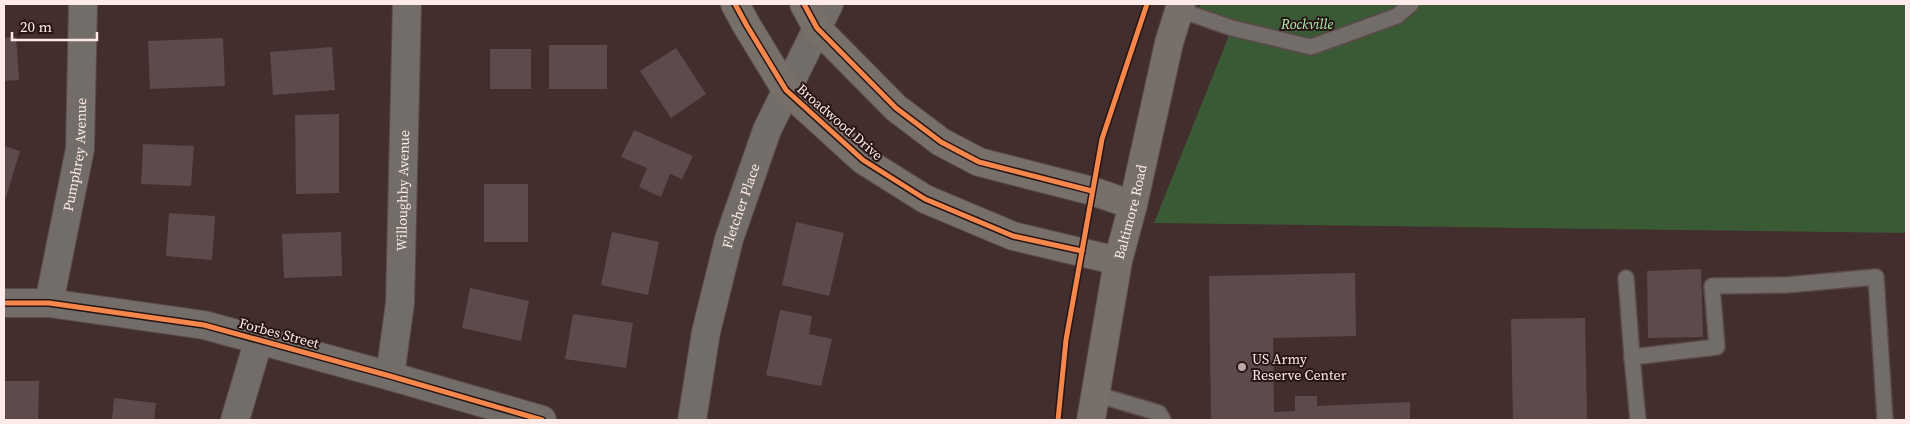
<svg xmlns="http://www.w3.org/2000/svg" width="1910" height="424" viewBox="0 0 1910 424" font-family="'Source Serif 4',serif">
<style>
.green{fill:#3a5935}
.building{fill:#5c4a4d}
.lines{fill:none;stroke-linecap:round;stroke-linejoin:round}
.lane-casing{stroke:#5b4a4a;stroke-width:18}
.street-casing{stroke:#5b4a4a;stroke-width:30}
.secondary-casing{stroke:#5b4a4a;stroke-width:30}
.lane{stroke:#736d69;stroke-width:15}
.street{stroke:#736d69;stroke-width:28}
.secondary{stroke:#776f6a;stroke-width:28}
.cycleway-casing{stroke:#261514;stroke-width:8}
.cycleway{stroke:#f5874c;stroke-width:5}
.poi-dot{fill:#bda8a7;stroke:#261514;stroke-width:2}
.labels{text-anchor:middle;stroke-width:4;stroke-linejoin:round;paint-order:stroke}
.park-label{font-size:14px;font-style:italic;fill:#b1f4aa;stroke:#261514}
.street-label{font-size:14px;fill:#feeae8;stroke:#261514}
.poi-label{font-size:14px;fill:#feeae8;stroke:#261514;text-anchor:start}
</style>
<rect width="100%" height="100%" fill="#432e2e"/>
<polygon class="green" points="1201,4 1906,4 1906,233 1154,223 1232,28 1197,16"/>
<g class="building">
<polygon points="16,37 19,80 4,81 4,38"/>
<polygon points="223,38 225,86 150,89 148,41"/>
<rect x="549" y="45" width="58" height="44"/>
<polygon points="332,47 335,90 273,95 270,52"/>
<polygon points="676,48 706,94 671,118 640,71"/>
<rect x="490" y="49" width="41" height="40"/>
<polygon points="339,114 339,193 296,194 295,115"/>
<polygon points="634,130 693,156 682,179 670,174 661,197 639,187 647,168 621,157"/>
<polygon points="143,144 194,146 191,186 141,184"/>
<polygon points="4,146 20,151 4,204"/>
<rect x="484" y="184" width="44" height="58"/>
<polygon points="169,213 215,216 212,260 166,256"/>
<polygon points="796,222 844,233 829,296 782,285"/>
<polygon points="341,232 342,276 284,278 282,234"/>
<polygon points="612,232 659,242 648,295 601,285"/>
<polygon points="1701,269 1703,337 1648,338 1647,271"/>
<polygon points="1355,273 1356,336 1273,338 1274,412 1295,411 1295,396 1317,396 1317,406 1410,402 1410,420 1211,420 1209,276"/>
<polygon points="470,288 529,301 521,341 462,328"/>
<polygon points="780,310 812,316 809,334 832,339 821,386 766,375"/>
<polygon points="573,314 633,323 626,368 565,359"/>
<polygon points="1585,318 1587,420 1513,420 1511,319"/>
<polygon points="4,381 39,381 38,420 4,420"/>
<polygon points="114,398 156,403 154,420 112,420"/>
</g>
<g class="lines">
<defs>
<g id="lane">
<polyline points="1180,10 1232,28 1311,47 1397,16 1411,4"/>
<polyline points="1626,278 1632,357"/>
<polyline points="1095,394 1159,413 1163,420"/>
<polyline points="1638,420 1632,357 1717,347 1712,286 1786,285 1876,277 1885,420"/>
</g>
<g id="street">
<polyline points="4,303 49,303 204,325 390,376 542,420"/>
<path id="s1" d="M49 303 80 149 83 4"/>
<path id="s2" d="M390 376 400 303 407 4"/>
<polyline points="235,420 259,339"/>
<path id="s3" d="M692 420 706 332 729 239 767 130 829 4"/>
</g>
<g id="secondary">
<polyline points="735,4 747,26 786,90 863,160 925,199 1013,236 1118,261"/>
<polyline points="804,4 817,28 896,108 941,142 979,162 1092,191 1133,205"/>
<path id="s4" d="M1091 420 1118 261 1133 205 1169 43 1181 4"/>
</g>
</defs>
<use href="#lane" class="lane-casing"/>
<use href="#street" class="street-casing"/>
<use href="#secondary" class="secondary-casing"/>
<use href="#lane" class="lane"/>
<use href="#street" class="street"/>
<use href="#secondary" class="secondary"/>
<defs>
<g id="cycleway">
<polyline points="735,4 747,26 786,90 863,160 925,199 1013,236 1082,251"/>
<polyline points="804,4 817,28 896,108 941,142 979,162 1092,191"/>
<polyline points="4,303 49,303 204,325 390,376 542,420"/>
<polyline points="1058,420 1066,340 1102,139 1147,4"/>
</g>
</defs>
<use href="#cycleway" class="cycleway-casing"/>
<use href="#cycleway" class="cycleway"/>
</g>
<circle class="poi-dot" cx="1242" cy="367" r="5"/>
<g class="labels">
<g class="park-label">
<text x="1307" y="29">Rockville</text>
</g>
<g class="street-label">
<text transform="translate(840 122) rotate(41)" y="5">Broadwood Drive</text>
<text dy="5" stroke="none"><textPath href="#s1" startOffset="151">Pumphrey Avenue</textPath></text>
<text dy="5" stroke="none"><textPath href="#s2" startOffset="186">Willoughby Avenue</textPath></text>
<text dy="5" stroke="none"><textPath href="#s3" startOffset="220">Fletcher Place</textPath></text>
<text dy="5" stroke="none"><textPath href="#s4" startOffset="212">Baltimore Road</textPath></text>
<text transform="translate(279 333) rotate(15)" y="5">Forbes Street</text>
</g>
<g class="poi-label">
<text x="1252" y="364">US Army<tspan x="1252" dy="16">Reserve Center</tspan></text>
</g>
</g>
<rect width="1910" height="424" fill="none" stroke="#feeae8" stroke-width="10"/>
<path d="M12 32v8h85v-8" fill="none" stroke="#feeae8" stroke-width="2.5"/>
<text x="20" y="32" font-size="15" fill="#feeae8" stroke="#261514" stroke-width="4" paint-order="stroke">20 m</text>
</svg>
